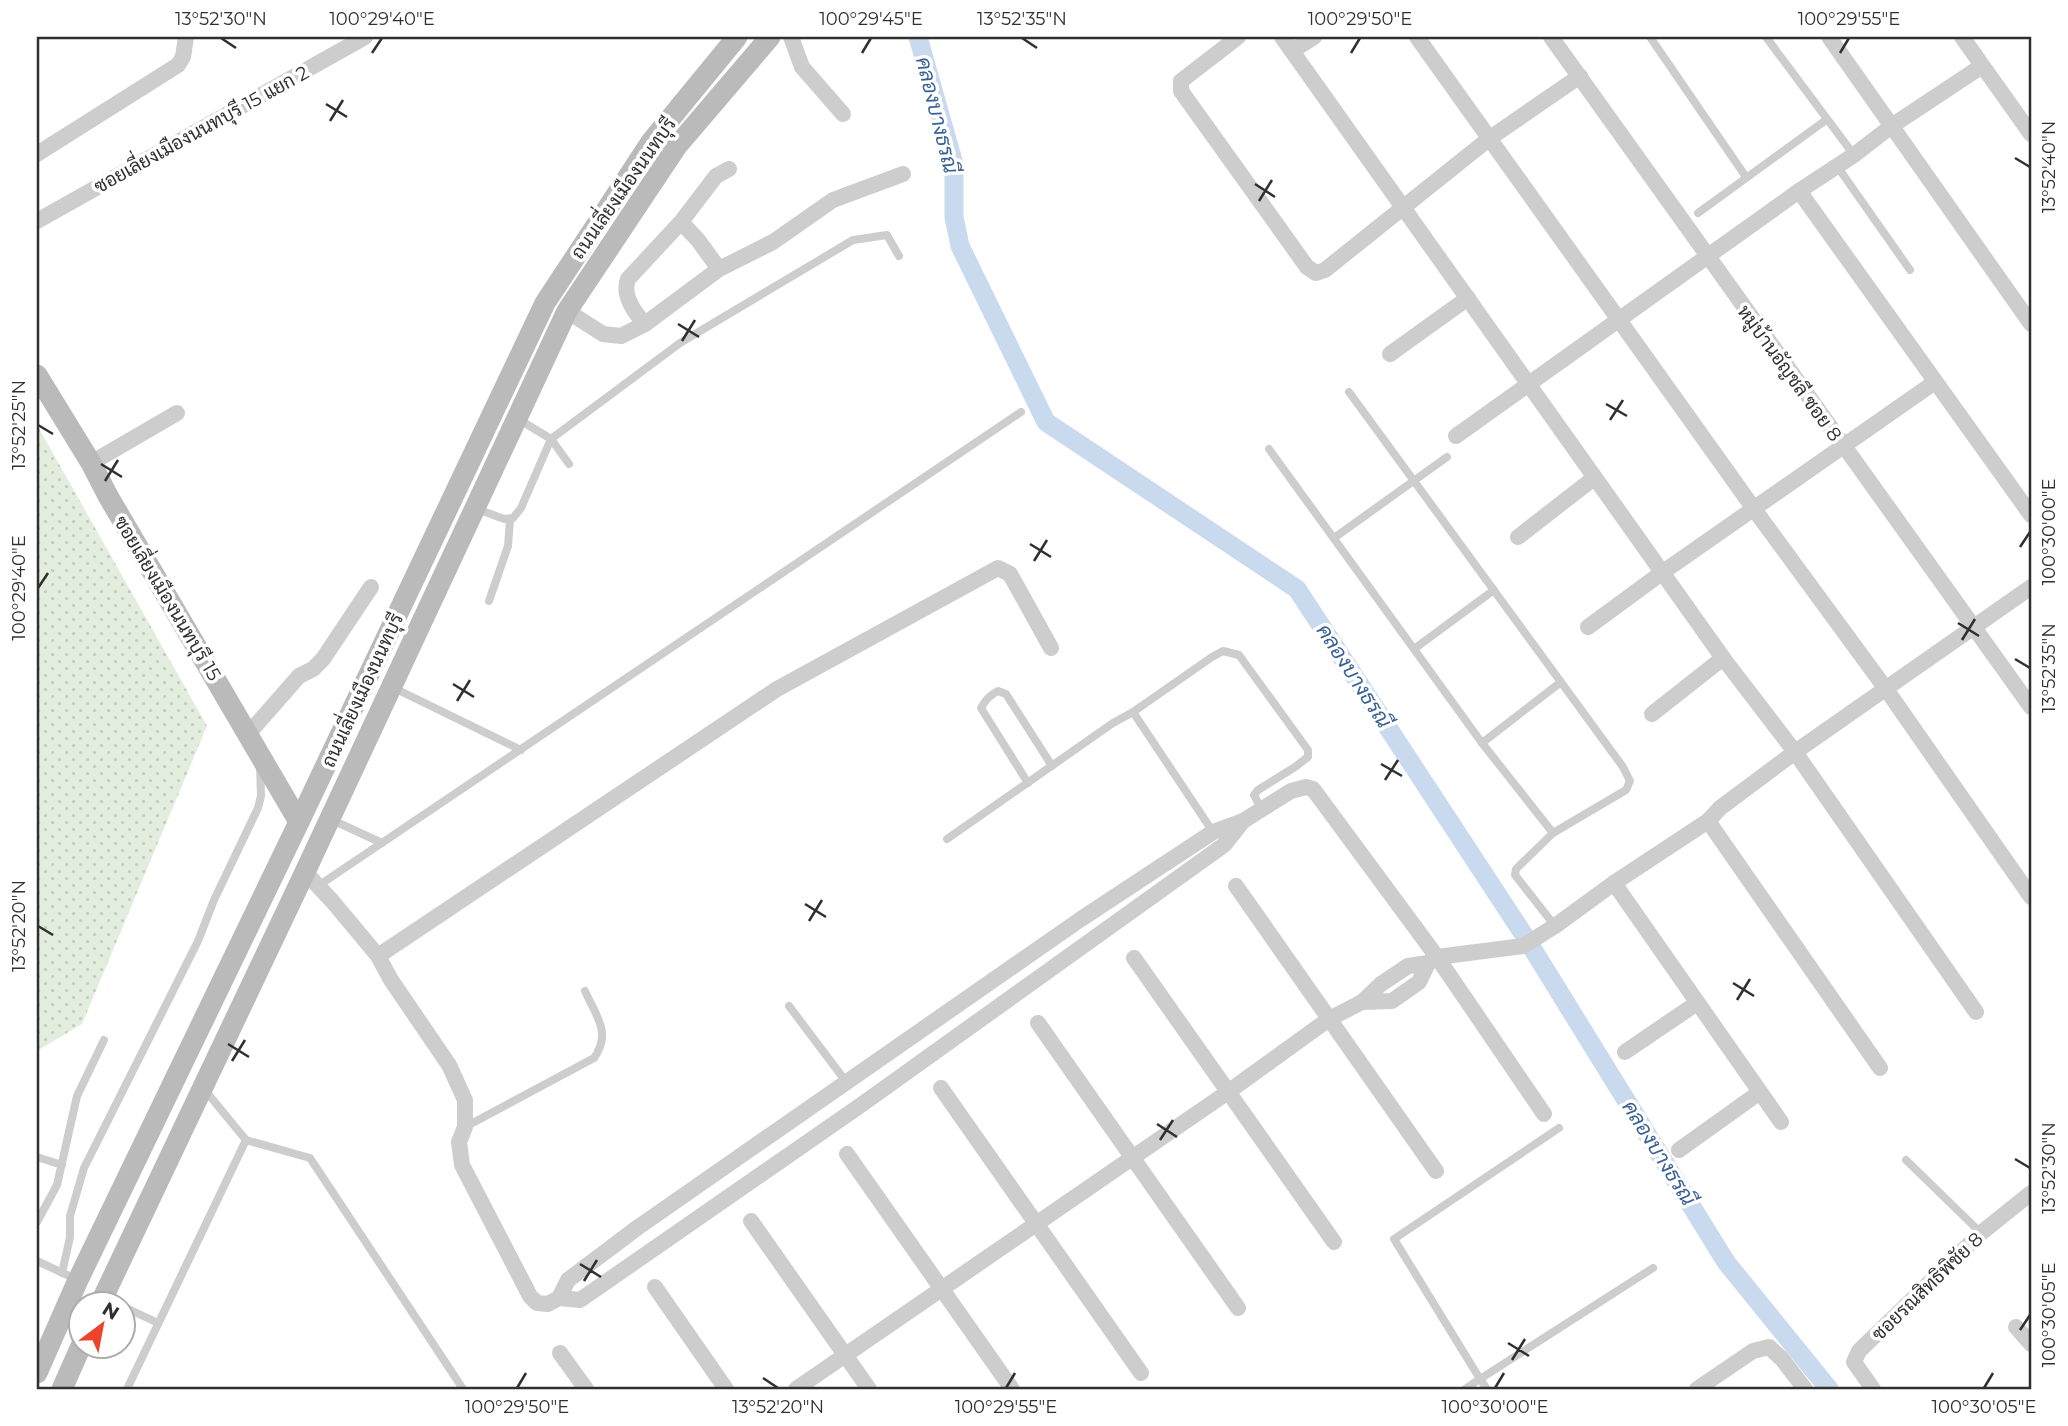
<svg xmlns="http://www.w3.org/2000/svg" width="2068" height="1426" viewBox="0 0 2068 1426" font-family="Montserrat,Sarabun,sans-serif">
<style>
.grass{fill:url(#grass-dots)}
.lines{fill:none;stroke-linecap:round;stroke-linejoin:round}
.canal{stroke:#c9d9ee;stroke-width:19}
.lane{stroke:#cdcdcd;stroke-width:8}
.street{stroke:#cdcdcd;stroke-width:16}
.secondary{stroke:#bababa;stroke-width:21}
.ticks{fill:none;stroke:#303030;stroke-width:2.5}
.labels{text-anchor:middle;stroke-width:7;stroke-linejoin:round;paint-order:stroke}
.street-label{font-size:19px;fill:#303030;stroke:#fff}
.water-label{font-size:21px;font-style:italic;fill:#396196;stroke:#fff}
.neatline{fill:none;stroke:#303030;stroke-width:2.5}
.ticks-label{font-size:18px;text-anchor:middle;fill:#303030}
</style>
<defs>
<pattern id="grass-dots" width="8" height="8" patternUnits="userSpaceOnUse" patternTransform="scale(1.75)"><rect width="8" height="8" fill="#e3eddd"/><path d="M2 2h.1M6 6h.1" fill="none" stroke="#c3ccbe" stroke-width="1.8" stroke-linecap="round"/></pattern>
</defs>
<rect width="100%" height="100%" fill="#fff"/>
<polygon class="grass" points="37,425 207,726 82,1024 37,1051"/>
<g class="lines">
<polyline class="canal" points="918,37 954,164 954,217 960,246 1046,422 1297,589 1524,935 1726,1262 1829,1389"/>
<g class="lane">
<polyline points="1650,37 1746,177"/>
<polyline points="1766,37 1854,155"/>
<polyline points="1837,166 1910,270"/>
<polyline points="1698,213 1826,120"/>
<polyline points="1349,392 1623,767 1630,781 1626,790 1553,833 1516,869 1515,875 1555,926"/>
<polyline points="518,419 551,439 569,464"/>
<polyline points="1269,449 1482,743 1553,833"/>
<polyline points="477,509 504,519 513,518 521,508 551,439 680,343 853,240 887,235 899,256"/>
<polyline points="1334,538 1447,457"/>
<polyline points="489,601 508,546 510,520"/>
<polyline points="1414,649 1494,590"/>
<polyline points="394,688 521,750"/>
<polyline points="1133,712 1212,657 1223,651 1239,655 1308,750 1308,757 1295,767 1258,790 1254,795 1262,810"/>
<polyline points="1482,743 1561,682"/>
<path d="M1028 783 981 708C985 700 990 695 998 691L1006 694 1052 766"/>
<polyline points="330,819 382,843"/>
<polyline points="947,839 1113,723 1133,712 1213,832"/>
<polyline points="318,886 1021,412"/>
<polyline points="789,1006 847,1083"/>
<polyline points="204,1089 246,1140 310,1158 463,1389"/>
<path d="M465 1127 594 1058C612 1033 596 1016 585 991"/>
<polyline points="1559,1128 1394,1239 1480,1379 1653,1268"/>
<polyline points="37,1157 62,1165"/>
<polyline points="1906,1160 1981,1233"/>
<polyline points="37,1222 57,1185 77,1096 104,1040"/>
<polyline points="37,1261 78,1280"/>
<polyline points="62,1273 70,1237 70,1216 84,1168 198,941 214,900 258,808 261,796 260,766"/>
<polyline points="122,1306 158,1323"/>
<polyline points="127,1389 246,1140"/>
<polyline points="1465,1389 1480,1379 1487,1389"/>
</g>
<g class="street">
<polyline points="791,37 802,67 843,114"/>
<polyline points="1238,37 1181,81 1181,91 1307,267 1316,273 1325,270 1490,138 1580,76"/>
<polyline points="1282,37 1723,658 1795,752 1976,1012"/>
<polyline points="1417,37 1754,509 1886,689 2031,897"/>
<polyline points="1551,37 2031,707"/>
<polyline points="1829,37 2031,324"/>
<polyline points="1962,37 2031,134"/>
<polyline points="1292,51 1314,37"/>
<polyline points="37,154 178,65 183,57 186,37"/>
<polyline points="1799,191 2031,515"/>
<polyline points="37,221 365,37"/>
<polyline points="719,269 698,240 681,222 716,176 729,169"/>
<polyline points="567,311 603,334 621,336 645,324 719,269 773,242 833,200 903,174"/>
<path d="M645 324C634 312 622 295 628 279L681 222"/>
<polyline points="1390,354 1468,298"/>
<polyline points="1456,436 1799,191 1854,155 1893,125 1982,66"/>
<polyline points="91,463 177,413"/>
<polyline points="1518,537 1594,478"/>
<polyline points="1588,627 1663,572 1935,382"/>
<polyline points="1652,714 1723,658"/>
<polyline points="249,733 299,676 313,669 323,659 371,587"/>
<polyline points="1708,821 1880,1068"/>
<polyline points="305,872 333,902 378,956 391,980 449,1065 465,1100 465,1127 459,1142 462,1165 530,1296 537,1303 548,1304 559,1298 580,1300 861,1105 1224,845 1243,821"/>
<polyline points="1614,883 1781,1122"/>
<polyline points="1236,886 1436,1171"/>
<polyline points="378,956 777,689 998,568 1010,574 1051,648"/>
<polyline points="1134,958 1334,1242"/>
<polyline points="1362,1002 1392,1001 1419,982 1428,963"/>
<polyline points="1038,1023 1238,1308"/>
<polyline points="1625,1052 1697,1003"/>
<polyline points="941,1088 1141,1373"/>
<polyline points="1679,1150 1760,1092"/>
<polyline points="847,1154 1012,1389"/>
<polyline points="751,1221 869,1389"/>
<polyline points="655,1287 726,1389"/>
<polyline points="559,1298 568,1280 637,1228 1081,919 1213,832 1243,821 1291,791 1306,787 1313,789 1437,957 1544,1114"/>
<polyline points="2016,1327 2031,1344"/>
<polyline points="560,1353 586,1389"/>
<polyline points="796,1389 1228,1092 1329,1019 1362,1002 1381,984 1408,966 1428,963 1437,957 1523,946 1555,926 1614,883 1708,821 1720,808 1795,752 2031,587"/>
<polyline points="1697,1389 1753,1351 1769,1347 1782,1359 1805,1389"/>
<polyline points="1873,1389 1854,1362 1859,1351 1981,1233 2031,1193"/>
</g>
<g class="secondary">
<polyline points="37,375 91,463 108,496 299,822"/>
<polyline points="100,1304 305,872 567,311 677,146 770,37"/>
<polyline points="37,1373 78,1280 299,822 545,303 651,142 737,37"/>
<polyline points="62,1389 81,1346"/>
</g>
</g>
<path class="ticks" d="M221 38 236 48M1022 38 1037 48M372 53 382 38M862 53 871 38M1351 53 1360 38M1840 53 1849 38M326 104 347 117M330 121 343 100M2015 158 2030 167M1255 184 1275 197M1259 201 1272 180M678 324 699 337M682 341 695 320M1606 404 1627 416M1610 420 1623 400M38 425 53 434M101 464 122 477M105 481 118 460M1030 544 1051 557M2020 547 2030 532M1034 561 1047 540M38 588 48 573M1958 623 1979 636M1962 640 1975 619M2015 659 2030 668M453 684 474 697M457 701 470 680M1381 764 1402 776M1385 780 1398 760M805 904 826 917M809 921 822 900M38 926 53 935M1733 983 1754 996M1737 1000 1750 979M228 1044 249 1057M232 1061 245 1040M1157 1124 1177 1137M1160 1140 1173 1120M2015 1159 2030 1168M580 1264 601 1277M584 1281 597 1260M2020 1330 2030 1315M1508 1343 1529 1356M1512 1360 1525 1339M763 1378 778 1388M517 1388 526 1373M1006 1388 1015 1373M1495 1388 1504 1373M1984 1388 1993 1373"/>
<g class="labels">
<g class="street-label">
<text transform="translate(201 129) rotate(-29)" y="7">ซอยเลี่ยงเมืองนนทบุรี 15 แยก 2</text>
<text transform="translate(623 188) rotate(-55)" y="7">ถนนเลี่ยงเมืองนนทบุรี</text>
<text transform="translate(1790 373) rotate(54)" y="7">หมู่บ้านอัญชลี ซอย 8</text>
<text transform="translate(168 598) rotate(59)" y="7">ซอยเลี่ยงเมืองนนทบุรี 15</text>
<text transform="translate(362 690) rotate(-65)" y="7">ถนนเลี่ยงเมืองนนทบุรี</text>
<text transform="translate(1927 1286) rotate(-44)" y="7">ซอยรณสิทธิพิชัย 8</text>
</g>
<g class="water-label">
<text transform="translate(937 115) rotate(76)" y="7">คลองบางธรณี</text>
<text transform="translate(1354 676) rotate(57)" y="7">คลองบางธรณี</text>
<text transform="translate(1659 1153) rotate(58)" y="7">คลองบางธรณี</text>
</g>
</g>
<rect width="2068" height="1426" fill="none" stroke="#ffffff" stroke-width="77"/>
<g transform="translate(102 1325) rotate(32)"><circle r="33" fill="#ffffff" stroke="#acacac" stroke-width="2"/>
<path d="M0-5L12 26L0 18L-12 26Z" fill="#ed422c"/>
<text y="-10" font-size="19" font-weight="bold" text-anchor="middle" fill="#303030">N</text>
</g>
<rect x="38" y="38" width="1992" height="1350" class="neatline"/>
<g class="ticks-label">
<text x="221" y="25">13°52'30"N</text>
<text x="382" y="25">100°29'40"E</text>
<text x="871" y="25">100°29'45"E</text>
<text x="1022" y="25">13°52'35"N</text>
<text x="1360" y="25">100°29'50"E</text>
<text x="1849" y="25">100°29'55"E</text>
<text transform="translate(2049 167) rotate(-90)" y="6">13°52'40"N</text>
<text transform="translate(19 425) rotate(-90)" y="6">13°52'25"N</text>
<text transform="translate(2049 532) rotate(-90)" y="6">100°30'00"E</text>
<text transform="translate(19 588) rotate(-90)" y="6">100°29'40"E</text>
<text transform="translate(2049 668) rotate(-90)" y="6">13°52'35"N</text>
<text transform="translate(19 926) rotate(-90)" y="6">13°52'20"N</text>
<text transform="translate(2049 1168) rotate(-90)" y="6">13°52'30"N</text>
<text transform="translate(2049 1315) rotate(-90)" y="6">100°30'05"E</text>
<text x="517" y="1413">100°29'50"E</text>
<text x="778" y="1413">13°52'20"N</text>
<text x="1006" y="1413">100°29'55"E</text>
<text x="1495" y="1413">100°30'00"E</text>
<text x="1984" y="1413">100°30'05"E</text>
</g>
</svg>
